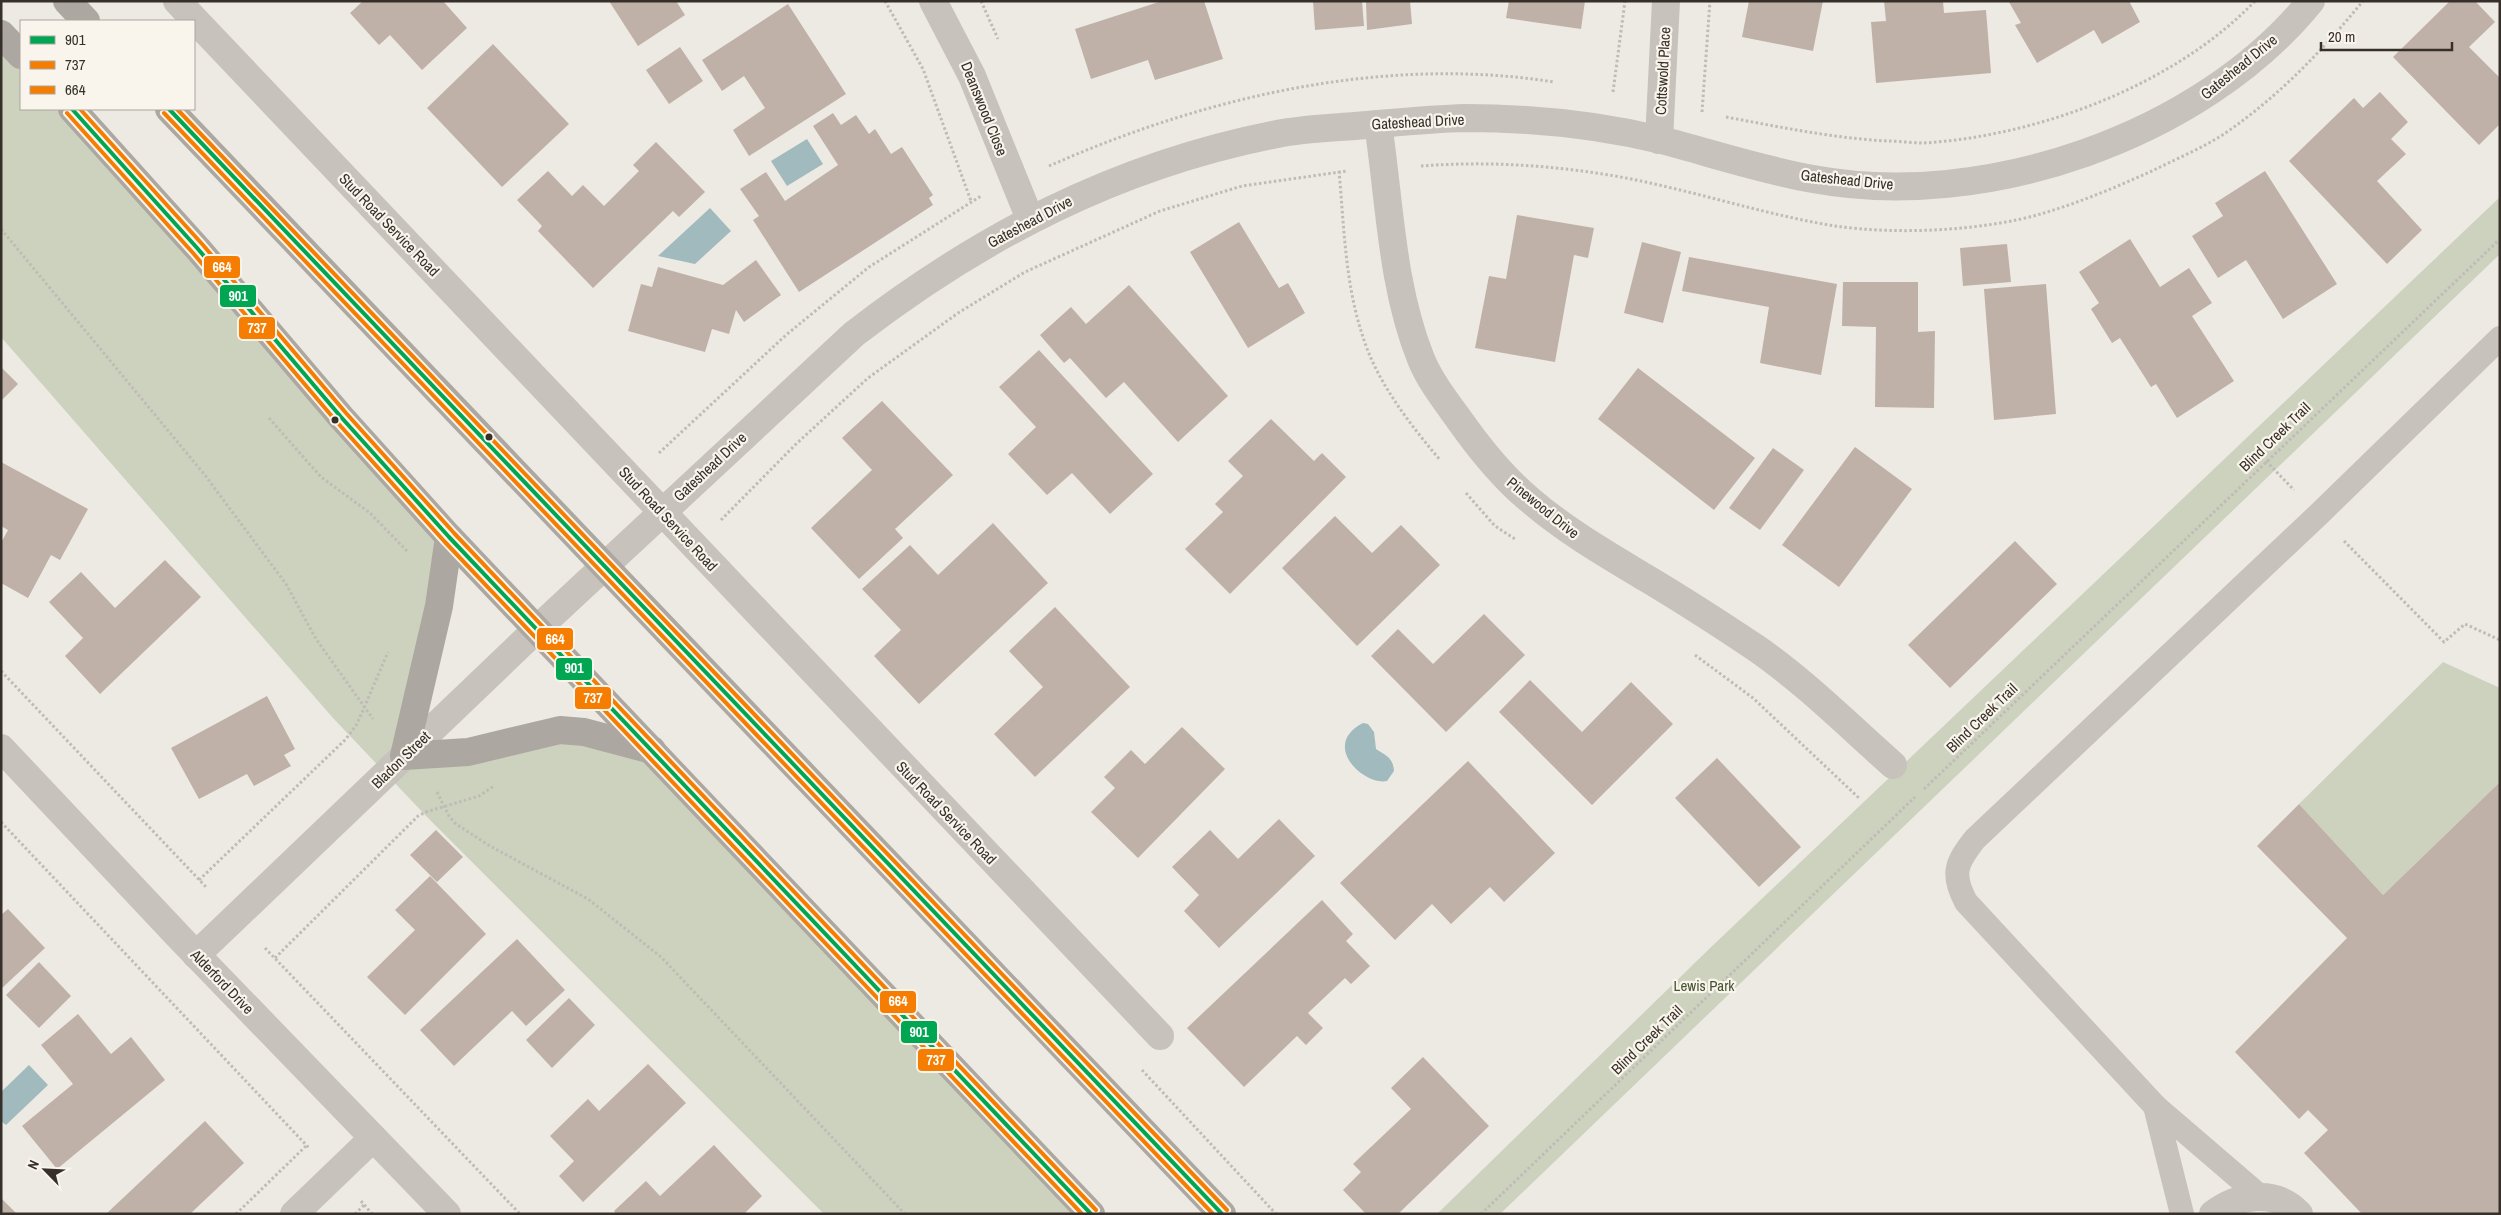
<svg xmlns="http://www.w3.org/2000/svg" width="2501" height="1215" viewBox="0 0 2501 1215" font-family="'Archivo Narrow',sans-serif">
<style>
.green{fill:#cdd2bf}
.water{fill:#a1babd}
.building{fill:#bfb1a7}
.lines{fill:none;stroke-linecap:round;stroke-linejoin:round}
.path{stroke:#bfbbb5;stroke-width:3;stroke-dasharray:2.5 2.5;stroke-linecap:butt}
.service{stroke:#c7c2bc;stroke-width:24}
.minor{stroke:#c7c2bc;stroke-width:28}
.primary{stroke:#aca7a1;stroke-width:28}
.bus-1-casing{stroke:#f9f4ec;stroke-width:8}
.bus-2-casing{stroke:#f9f4ec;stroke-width:8}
.bus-3-casing{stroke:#f9f4ec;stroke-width:8}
.bus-1{stroke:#00a651;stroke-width:4}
.bus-2{stroke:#f57e02;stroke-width:4}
.bus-3{stroke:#f57e02;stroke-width:4}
.bus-dot{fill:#37302a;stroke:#f9f4ec;stroke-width:2}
.labels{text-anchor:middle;stroke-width:4.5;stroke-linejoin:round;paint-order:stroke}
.street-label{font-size:15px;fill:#37302a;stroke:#f9f4ec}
.park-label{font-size:15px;fill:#435430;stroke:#f9f4ec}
.line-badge{stroke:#f9f4ec;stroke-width:2}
.badge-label{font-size:14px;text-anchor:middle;font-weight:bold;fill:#fff}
</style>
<rect width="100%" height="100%" fill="#edeae4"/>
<g class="green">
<polygon points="1,35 21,56 21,109 72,109 449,537 404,756 522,738 652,750 1091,1214 824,1214 428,818 333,718 1,337"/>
<polygon points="2500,197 2500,254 1500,1214 1437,1214 1707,951"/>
<polygon points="2443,662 2500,688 2500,782 2383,895 2299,804"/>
</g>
<g class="water">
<polygon points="807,139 823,164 787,186 771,161"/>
<polygon points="710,208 731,231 695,264 658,256"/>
<path d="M1363 723 1368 724 1374 732 1376 749C1387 756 1393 758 1394 771L1387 781C1364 786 1320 745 1363 723Z"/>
<polygon points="29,1065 48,1085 6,1125 1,1121 1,1092"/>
</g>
<g class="building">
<polygon points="363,1 443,1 467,28 422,70 390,35 379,45 350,13"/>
<polygon points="609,1 676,1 685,15 638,46"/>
<polygon points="1162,1 1204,1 1223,59 1155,80 1148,60 1091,79 1075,29"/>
<polygon points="1313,1 1362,1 1364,26 1315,30"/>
<polygon points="1366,1 1410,1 1412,24 1367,30"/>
<polygon points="1509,1 1585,1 1581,29 1506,18"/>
<polygon points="1749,1 1823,1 1813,51 1742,37"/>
<polygon points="1884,1 1943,1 1944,13 1986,10 1991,73 1876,83 1871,22 1886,21"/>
<polygon points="2011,1 2129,1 2140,22 2102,44 2094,30 2037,63 2015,25 2021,23 2009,2"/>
<polygon points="2450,1 2475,1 2495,22 2469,47 2500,78 2500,124 2479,145 2393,57"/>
<polygon points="788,4 846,94 749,156 733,130 765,108 744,76 722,91 702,60"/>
<polygon points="493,44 569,124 502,187 427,108"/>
<polygon points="680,47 703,81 669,104 646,70"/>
<polygon points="2380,92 2408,122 2391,139 2406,154 2377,181 2422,230 2387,264 2289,161 2354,98 2363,108"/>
<polygon points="833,113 841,125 856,115 869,134 875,129 891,154 902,147 933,195 929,198 933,205 799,292 753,220 759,216 740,189 766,172 785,201 838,165 813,126"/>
<polygon points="656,142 705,192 679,217 673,211 593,288 538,231 542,226 517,200 548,171 572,196 583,185 604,206 639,171 633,165"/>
<polygon points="2265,171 2337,284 2283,319 2246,260 2218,278 2192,236 2223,216 2215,203"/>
<polygon points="1517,215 1594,228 1588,258 1574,255 1555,362 1475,348 1489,276 1506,279"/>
<polygon points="1239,222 1279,288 1288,283 1305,313 1248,348 1190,252"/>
<polygon points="2130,239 2160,287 2189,268 2212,303 2192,316 2234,381 2177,418 2156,384 2151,387 2120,338 2112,343 2091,309 2099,303 2079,272"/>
<polygon points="1642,242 1681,252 1663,323 1624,313"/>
<polygon points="2007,244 2011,282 1963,286 1960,248"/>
<polygon points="1689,257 1837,284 1821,375 1760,363 1769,307 1682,291"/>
<polygon points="756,260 781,295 744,322 736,310 729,334 712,329 705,352 628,331 641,284 652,287 658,267 723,285"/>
<polygon points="1843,282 1918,282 1918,332 1935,331 1934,408 1875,407 1876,327 1842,326"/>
<polygon points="2046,284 2056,414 1994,420 1984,289"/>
<polygon points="1129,285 1228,396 1178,442 1124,382 1106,398 1070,358 1064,363 1040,335 1071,307 1086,324"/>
<polygon points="1039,350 1153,474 1110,514 1072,473 1047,495 1008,454 1036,427 999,387"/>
<polygon points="1,367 18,384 1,401"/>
<polygon points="1638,368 1755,458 1714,510 1598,419"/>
<polygon points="882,401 953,475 895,529 903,538 859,579 811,528 872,470 842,438"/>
<polygon points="1271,419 1314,461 1322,453 1346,477 1230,594 1185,549 1223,512 1215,504 1243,476 1228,461"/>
<polygon points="1855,447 1912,489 1839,587 1782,545"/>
<polygon points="1773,448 1804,470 1760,530 1729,508"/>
<polygon points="1,462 88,509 60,560 51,555 28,598 1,583 1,543 8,530 1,526"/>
<polygon points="1335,516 1372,553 1401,525 1440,565 1357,646 1282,568"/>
<polygon points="993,523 1048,583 919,704 874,656 901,630 862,589 910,545 938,575"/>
<polygon points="2015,541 2057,584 1950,688 1908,645"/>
<polygon points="165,560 201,597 100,694 65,656 83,638 49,602 81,572 115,608"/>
<polygon points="1055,607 1130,687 1035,777 994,734 1043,687 1009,651"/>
<polygon points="1484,614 1525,655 1446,732 1371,656 1398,629 1433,664"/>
<polygon points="1530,680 1582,732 1631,682 1673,724 1592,805 1499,712"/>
<polygon points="267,696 295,749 284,755 291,766 254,786 247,774 199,799 171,748"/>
<polygon points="1182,727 1225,769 1138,858 1091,812 1115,788 1104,777 1131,750 1145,764"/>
<polygon points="1717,758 1801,847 1759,887 1675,798"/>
<polygon points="1468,761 1555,853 1504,902 1490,887 1451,924 1432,904 1395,940 1340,883"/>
<polygon points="2500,782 2500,1214 2362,1214 2304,1153 2328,1130 2308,1110 2299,1119 2235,1052 2347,938 2257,846 2299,804 2383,895"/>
<polygon points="1279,819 1315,856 1219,948 1184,911 1199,895 1172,867 1210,830 1238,859"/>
<polygon points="436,830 463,857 437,882 410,855"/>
<polygon points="430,876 486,934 405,1015 367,977 415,930 395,910"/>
<polygon points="1322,900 1353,934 1346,941 1370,966 1351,984 1345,978 1308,1013 1323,1028 1306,1045 1297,1036 1244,1087 1187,1028"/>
<polygon points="8,909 45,948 1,989 1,915"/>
<polygon points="517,939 565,990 526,1026 512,1011 454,1066 420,1030"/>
<polygon points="39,962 71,996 39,1028 6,995"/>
<polygon points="569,998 595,1025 552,1068 526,1040"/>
<polygon points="78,1014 111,1054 131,1037 165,1080 57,1169 22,1126 73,1084 41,1045"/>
<polygon points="1423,1057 1489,1126 1398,1214 1366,1214 1343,1190 1361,1172 1353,1164 1411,1109 1391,1088"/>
<polygon points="648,1064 686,1103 583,1202 559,1176 574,1161 550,1136 588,1099 599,1111"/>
<polygon points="205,1121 244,1163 190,1214 106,1214"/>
<polygon points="714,1145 762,1196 744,1214 616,1214 614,1211 646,1181 660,1196"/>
<polygon points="1,1198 17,1214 1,1214"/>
</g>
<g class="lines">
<g class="path">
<polyline points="885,1 923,69 971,201"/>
<polyline points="981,1 998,39"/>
<polyline points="1613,92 1625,1"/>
<polyline points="1702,112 1710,1"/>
<path d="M1726 117C1780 127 1832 138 1887 141 1899 141 1912 143 1924 143 2038 136 2175 85 2255 1"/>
<path d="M1049 166C1205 97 1383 55 1554 82"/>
<path d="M1421 166C1486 161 1550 165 1615 176 1689 189 1761 214 1835 226 1897 235 1984 231 2044 213 2081 202 2119 186 2154 170 2178 158 2205 147 2227 132 2281 94 2321 52 2363 1"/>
<path d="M1339 171C1344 225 1345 282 1362 334 1376 381 1409 423 1440 460"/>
<polyline points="1,229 204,474 286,584 316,639 373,719"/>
<polyline points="269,418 321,477 370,513 408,552"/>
<polyline points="659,453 786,335 869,267 981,196"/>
<polyline points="2266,461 2294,490"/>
<polyline points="1466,493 1495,526 1515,539"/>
<polyline points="721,520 796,444 868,378 958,313 1025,272 1160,211 1242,186 1347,171"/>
<polyline points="2344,541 2444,642 2465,624 2500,640"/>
<polyline points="1695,655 1753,698 1860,799"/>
<polyline points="1,671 207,888"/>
<polyline points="1924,789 2500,239"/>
<polyline points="437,792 449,816 456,824 490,846 588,899 661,957 905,1214"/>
<polyline points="1,822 310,1149"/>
<polyline points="199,880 346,739 357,724 388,652"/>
<polyline points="265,948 520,1214"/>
<polyline points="275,958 418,816 426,812 479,796 494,786"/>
<polyline points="1142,1070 1276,1214"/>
<polyline points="361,1201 372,1214"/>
<polyline points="236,1214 307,1145"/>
<polyline points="355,1214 364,1205"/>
<polyline points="1481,1214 1915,797"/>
</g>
<g class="service">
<polyline points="2155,1106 2182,1214"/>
<path d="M2261 1197 2155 1106 1966 902C1951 874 1956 863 1975 839L2318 515 2500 338"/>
</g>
<g class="minor">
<polyline points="177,1 1160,1036"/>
<polyline points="933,1 972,76 1030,219"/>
<path d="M1378 124C1390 203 1391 284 1421 359 1430 381 1445 400 1458 418 1479 448 1502 477 1530 500 1566 531 1606 554 1646 578 1683 600 1720 624 1756 648 1805 682 1848 725 1893 765"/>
<polyline points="1659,140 1666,1"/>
<polyline points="1,748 181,939 447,1214"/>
<path d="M196 955 537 629 854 334C981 236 1118 165 1277 134 1302 129 1329 128 1355 126 1392 123 1428 119 1465 118 1530 118 1598 125 1661 140 1711 153 1762 170 1813 179 1984 211 2201 137 2311 1"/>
<polyline points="294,1214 373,1138"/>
<path d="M2213 1214C2238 1195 2275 1188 2299 1214"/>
</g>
<g class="primary">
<polyline points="67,1 86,21"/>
<polyline points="1,34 21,55"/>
<polyline points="72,109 198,249 341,417 449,537 1091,1214"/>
<polyline points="169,109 1222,1214"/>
<polyline points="449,537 439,606 404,756 468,752 560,730 584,732 652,750"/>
</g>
<defs>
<g id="bus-1">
<polyline points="72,109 198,249 341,417 449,537 1091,1214"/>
<polyline points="169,109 1222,1214"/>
</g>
<g id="bus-2">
<polyline points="67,113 193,253 336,421 444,541 1082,1214"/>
<polyline points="164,113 1213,1214"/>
</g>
<g id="bus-3">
<polyline points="80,109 203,245 346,413 454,533 1096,1210"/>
<polyline points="177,109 1227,1210"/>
</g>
</defs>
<use href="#bus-1" class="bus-1-casing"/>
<use href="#bus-2" class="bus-2-casing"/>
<use href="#bus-3" class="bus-3-casing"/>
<use href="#bus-1" class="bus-1"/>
<use href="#bus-2" class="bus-2"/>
<use href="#bus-3" class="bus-3"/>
</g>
<g class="bus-dot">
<circle cx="335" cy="420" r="4.5"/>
<circle cx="489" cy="437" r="4.5"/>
</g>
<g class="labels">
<g class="street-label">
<text transform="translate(2239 67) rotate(-39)" y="5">Gateshead Drive</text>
<text transform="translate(1663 71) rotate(-87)" y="5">Cottswold Place</text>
<text transform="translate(984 109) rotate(68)" y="5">Deanswood Close</text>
<text transform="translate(1418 122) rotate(-3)" y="5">Gateshead Drive</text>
<text transform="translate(1847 180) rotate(6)" y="5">Gateshead Drive</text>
<text transform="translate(1030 222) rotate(-28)" y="5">Gateshead Drive</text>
<text transform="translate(389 225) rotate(46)" y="5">Stud Road Service Road</text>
<text transform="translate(2275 437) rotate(-44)" y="5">Blind Creek Trail</text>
<text transform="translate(710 467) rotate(-43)" y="5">Gateshead Drive</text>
<text transform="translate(1543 508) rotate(39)" y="5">Pinewood Drive</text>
<text transform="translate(668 519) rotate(47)" y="5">Stud Road Service Road</text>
<text transform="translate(1982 718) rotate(-44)" y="5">Blind Creek Trail</text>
<text transform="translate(401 760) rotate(-44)" y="5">Bladon Street</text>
<text transform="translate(946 813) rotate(46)" y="5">Stud Road Service Road</text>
<text transform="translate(222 982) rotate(46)" y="5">Alderford Drive</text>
<text transform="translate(1647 1040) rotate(-44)" y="5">Blind Creek Trail</text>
</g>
<g class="park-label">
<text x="1704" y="991">Lewis Park</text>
</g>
</g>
<g class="line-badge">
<rect x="203" y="255" width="38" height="24" rx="5" fill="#f57e02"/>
<rect x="219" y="284" width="38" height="24" rx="5" fill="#00a651"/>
<rect x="238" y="316" width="38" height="24" rx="5" fill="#f57e02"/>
<rect x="536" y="627" width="38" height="24" rx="5" fill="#f57e02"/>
<rect x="555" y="657" width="38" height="24" rx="5" fill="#00a651"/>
<rect x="574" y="686" width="38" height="24" rx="5" fill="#f57e02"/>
<rect x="879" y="990" width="38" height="24" rx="5" fill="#f57e02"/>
<rect x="900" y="1020" width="38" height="24" rx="5" fill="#00a651"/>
<rect x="917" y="1048" width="38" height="24" rx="5" fill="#f57e02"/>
</g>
<g class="badge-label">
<text x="222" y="272">664</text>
<text x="238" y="301">901</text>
<text x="257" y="333">737</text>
<text x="555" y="644">664</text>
<text x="574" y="673">901</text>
<text x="593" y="703">737</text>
<text x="898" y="1006">664</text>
<text x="919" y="1037">901</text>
<text x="936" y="1065">737</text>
</g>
<rect width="2501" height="1215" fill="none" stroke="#37302a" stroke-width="5"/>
<rect x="20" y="20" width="175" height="90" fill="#f9f4ec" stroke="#aba69e"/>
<rect x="30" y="36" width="25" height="8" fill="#00a651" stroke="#aba69e"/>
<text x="65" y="45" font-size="15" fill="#37302a">901</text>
<rect x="30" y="61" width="25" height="8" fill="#f57e02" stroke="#aba69e"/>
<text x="65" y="70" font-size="15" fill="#37302a">737</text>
<rect x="30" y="86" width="25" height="8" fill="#f57e02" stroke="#aba69e"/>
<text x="65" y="95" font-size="15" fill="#37302a">664</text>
<g transform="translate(45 1170) rotate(294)" stroke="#f9f4ec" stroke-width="4" paint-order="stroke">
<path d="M0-4L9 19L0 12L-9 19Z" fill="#37302a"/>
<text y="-8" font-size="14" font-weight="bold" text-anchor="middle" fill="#37302a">N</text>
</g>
<path d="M2321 42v8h131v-8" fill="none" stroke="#37302a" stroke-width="2.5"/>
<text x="2328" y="42" font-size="15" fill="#37302a" stroke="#f9f4ec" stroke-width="4" paint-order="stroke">20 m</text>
</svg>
